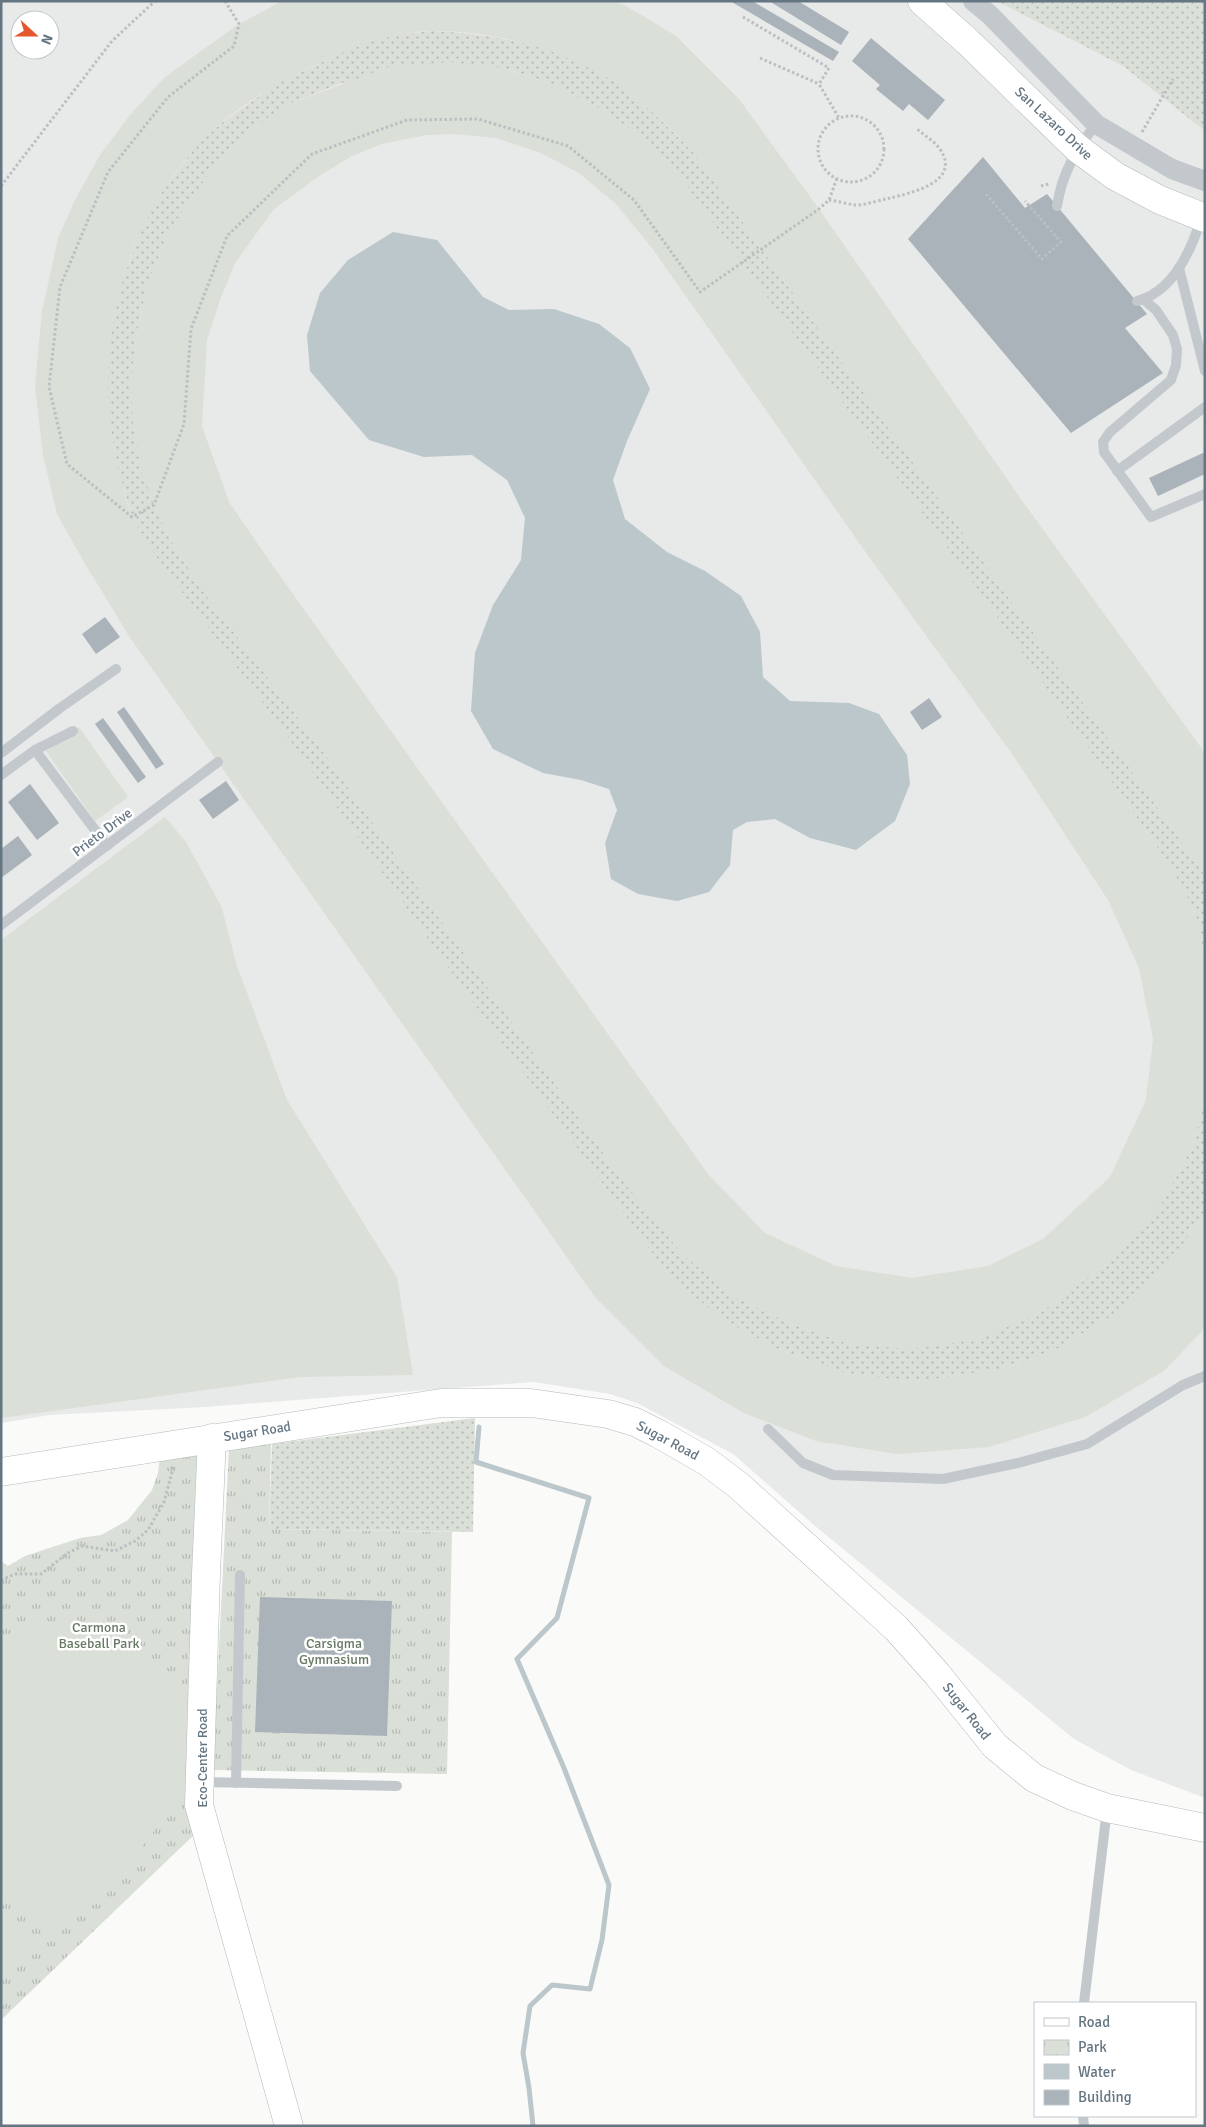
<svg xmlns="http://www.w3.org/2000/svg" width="1206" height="2127" viewBox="0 0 1206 2127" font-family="Signika,sans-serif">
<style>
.built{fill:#e8e9e9;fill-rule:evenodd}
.grass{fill:url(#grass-dots)}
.park{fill:url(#park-tufts)}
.pitch{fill:#dadfd7;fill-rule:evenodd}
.water{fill:#bbc7cb}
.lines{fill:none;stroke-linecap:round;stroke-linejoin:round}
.stream{stroke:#bbc7cb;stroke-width:5}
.building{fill:#aab3b9}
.secondary-casing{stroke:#b3babf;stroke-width:29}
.path{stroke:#bbbfc2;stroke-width:3;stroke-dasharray:2.5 2.5;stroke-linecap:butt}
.lane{stroke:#c3c8cc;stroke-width:10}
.street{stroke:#c3c8cc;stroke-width:20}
.secondary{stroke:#fff;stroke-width:28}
.labels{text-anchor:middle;stroke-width:5;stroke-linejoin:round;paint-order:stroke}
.street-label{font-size:14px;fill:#657683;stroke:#fff}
.park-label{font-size:14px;fill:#687a64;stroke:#fff}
</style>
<defs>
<pattern id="grass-dots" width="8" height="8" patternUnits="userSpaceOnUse" patternTransform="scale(1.25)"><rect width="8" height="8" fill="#dadfd7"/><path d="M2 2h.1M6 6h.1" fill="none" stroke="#b4b9b4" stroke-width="1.8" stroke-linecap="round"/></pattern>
<pattern id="park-tufts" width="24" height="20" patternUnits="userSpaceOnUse" patternTransform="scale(1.25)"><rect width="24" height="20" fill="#dadfd7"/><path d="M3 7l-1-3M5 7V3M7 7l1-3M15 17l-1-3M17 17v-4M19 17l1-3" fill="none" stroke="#b4b9b4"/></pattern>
</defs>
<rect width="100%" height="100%" fill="#fafaf8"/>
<path class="built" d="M1 1H1205V1798L1131 1770 1074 1739 814 1525 733 1454 637 1403 610 1394 534 1382 205 1407 50 1415 1 1423ZM20 20H50V50H20Z"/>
<g class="grass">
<polygon points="997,1 1205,1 1205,131 1123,66"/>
<path d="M433 31C493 34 556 45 607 77 639 97 667 126 693 152L1205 875V964L1199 923 1184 890 1164 857 993 611 678 174 644 138 597 107 554 85 504 68 341 83 284 106 253 129 209 174 169 231 147 286 135 341 154 505 169 537 199 586 319 746 622 1180 683 1254 735 1297 789 1323 851 1345 1040 1313 1116 1257 1162 1203 1193 1145 1205 1099V1211L1203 1215 1168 1266 1110 1317 1050 1353 1000 1369 915 1382 844 1373 778 1349 723 1320 668 1275 444 962 302 757 152 551 132 517 116 461 108 414V364L111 331 121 285 143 225 161 193 198 144 223 122 275 85 349 49 387 36Z"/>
<polygon points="475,1418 473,1532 269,1529 272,1444"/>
</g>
<g class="park">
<polygon points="271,1444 269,1529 452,1532 447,1774 213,1770 229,1448"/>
<polygon points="200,1452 199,1830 1,2020 1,1561 8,1566 25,1556 80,1538 101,1535 128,1520 152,1490 158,1473 160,1457"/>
</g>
<g class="pitch">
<path d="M282 1H616L640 14 676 36 739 99 819 209 1023 502 1205 753V875L693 152C669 127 637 95 606 77 558 48 490 30 433 31 388 32 349 49 309 68 270 87 228 112 198 145 118 233 89 363 121 478 124 490 127 504 132 516 137 528 146 539 152 551L302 757 444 962 668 1275 723 1320 778 1349 844 1373 915 1382 1000 1369 1050 1353 1110 1317 1168 1266 1205 1211V1328L1164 1371 1085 1417 989 1447 897 1454 816 1441 744 1413 664 1366 595 1297 129 636 84 562 57 514 43 455 35 386 42 312 58 238 76 198 100 155 130 115 165 77 239 24Z"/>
<path d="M451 62 503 68 554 85 597 107 644 138 678 174 993 611 1164 857 1184 890 1199 923 1205 964V1099L1193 1145 1162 1203 1116 1257 1040 1313 980 1339 913 1349 851 1345 789 1323 735 1297 682 1254 622 1180 319 746 199 586 169 537 154 505 141 471 133 428 131 384 135 341 147 286 169 231 209 174 253 129 284 106 391 66ZM454 134 496 138 541 153 579 173 616 204 652 248 867 554 1013 755 1108 900 1139 968 1153 1039 1146 1100 1110 1177 1043 1239 988 1266 912 1278 836 1266 765 1233 708 1174 275 569 229 502 202 426 207 340 220 300 235 263 274 209 319 176 350 157 381 144 427 135Z"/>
<polygon points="79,727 128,797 95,821 46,751"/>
<polygon points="165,817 186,842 222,908 236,963 287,1100 397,1277 413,1375 300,1377 1,1418 1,940"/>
<polygon points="62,1624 78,1627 95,1634 139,1657 178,1688 187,1702 188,1771 183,1788 167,1814 132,1860 46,1936 1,1888 1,1638 44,1625"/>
<polygon points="1,1916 31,1949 1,1980"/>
</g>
<polygon class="water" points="393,232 437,240 483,297 509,310 554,309 599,324 630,348 650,389 627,441 613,480 625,519 667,552 705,571 741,596 760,632 763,677 790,701 849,703 879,714 907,755 910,784 895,821 856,850 810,838 775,819 747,822 733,830 730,865 709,892 677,901 638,894 611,879 605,843 617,810 609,789 581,780 543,773 493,749 471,711 475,653 493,605 521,560 525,518 507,480 472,455 424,457 369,440 310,371 307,335 320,293 348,260"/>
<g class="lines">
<polyline class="stream" points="479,1427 476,1462 589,1498 557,1618 517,1659 564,1768 609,1885 602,1940 590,1989 552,1985 530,2006 523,2053 529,2088 533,2126"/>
</g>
<g class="building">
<polygon points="730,1 752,1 839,52 833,61"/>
<polygon points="769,1 798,1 849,32 841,45"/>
<polygon points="871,38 945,100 928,120 909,104 903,111 876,89 880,85 852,61"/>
<polygon points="983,157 1025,208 1047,194 1147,314 1125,328 1163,373 1071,433 908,239"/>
<polygon points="1205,452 1205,474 1158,496 1149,478"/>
<polygon points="105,617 120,637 96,654 82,634"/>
<polygon points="929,698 942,717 922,730 910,712"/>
<polygon points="124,707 164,764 156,769 117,712"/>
<polygon points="103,718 146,777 138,783 95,724"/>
<polygon points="226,781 239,800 213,819 199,800"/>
<polygon points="30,784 59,823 37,840 8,802"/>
<polygon points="18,836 32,855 1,878 1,849"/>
<polygon points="260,1597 392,1601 387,1736 255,1732"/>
</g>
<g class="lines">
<defs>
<g id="secondary">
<polyline points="922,1 968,42 1077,148 1115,176 1160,200 1205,218"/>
<polyline points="212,1438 206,1574 199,1805 289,2126"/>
<polyline points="1,1472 441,1403 531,1403 608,1414 635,1422 659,1434 706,1461 738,1485 896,1628 937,1674 995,1746 1034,1778 1073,1796 1107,1808 1205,1828"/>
</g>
</defs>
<use href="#secondary" class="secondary-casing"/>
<g class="path">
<polyline points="225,1 239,24 234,46 168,97 108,172 60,287 49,387 67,464 132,517 154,505 184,424 191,329 227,236 312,154 407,120 478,119 568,146 634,200 700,292 819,209 829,200 837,178"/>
<polyline points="743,17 829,68 819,84 839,118"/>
<polyline points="760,58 819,84"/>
<circle cx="851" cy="149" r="33"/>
<polyline points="1142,132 1173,79"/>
<polyline points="1,186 112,41 155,1"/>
<polyline points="1041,186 1049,184"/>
<polyline points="986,194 1042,259 1061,242 1025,201"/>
<path d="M829 200C837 201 847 204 856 205 867 205 879 200 890 198 911 193 962 182 940 149 935 142 924 135 917 129"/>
<polyline points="1,1580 15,1574 41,1574 68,1553 82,1546 115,1551 135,1541 148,1530 164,1502 174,1465"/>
</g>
<g class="lane">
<path d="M1057 206C1062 173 1076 150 1096 124"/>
<polyline points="1179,268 1205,371"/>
<polyline points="1143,299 1156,310 1173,335 1177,349 1176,365 1171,380 1110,432 1103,442 1104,452 1151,517 1205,494"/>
<path d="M1137 301C1173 292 1191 251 1201 219"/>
<polyline points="1117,471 1205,407"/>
<polyline points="35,750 107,846"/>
<polyline points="1,753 60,708 116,669"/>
<polyline points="1,775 35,750 73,731"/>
<polyline points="1,925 218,762"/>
<polyline points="768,1429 803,1463 833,1475 943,1479 1018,1463 1087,1444 1183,1385 1205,1376"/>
<polyline points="201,1782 397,1786"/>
<polyline points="236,1783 240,1575"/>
<polyline points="1084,2003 1107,1809"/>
<polyline points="1083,2116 1084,2126"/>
</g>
<polyline class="street" points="973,1 990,15 1096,124 1172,169 1205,181"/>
<use href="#secondary" class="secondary"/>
</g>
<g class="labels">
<g class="street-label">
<text transform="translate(1054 123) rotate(43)" y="5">San Lazaro Drive</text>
<text transform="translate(102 832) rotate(-37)" y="5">Prieto Drive</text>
<text transform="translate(257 1431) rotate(-9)" y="5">Sugar Road</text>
<text transform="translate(668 1440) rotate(28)" y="5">Sugar Road</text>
<text transform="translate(967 1711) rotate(52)" y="5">Sugar Road</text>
<text transform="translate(202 1758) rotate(-90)" y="5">Eco-Center Road</text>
</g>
<g class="park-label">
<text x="99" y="1632">Carmona<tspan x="99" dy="16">Baseball Park</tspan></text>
<text x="334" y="1648">Carsigma<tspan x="334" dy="16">Gymnasium</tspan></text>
</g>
</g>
<rect width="1206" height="2127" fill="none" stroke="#657683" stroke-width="5"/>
<rect x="1034" y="2002" width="162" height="115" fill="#ffffff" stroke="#c1c8cd"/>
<rect x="1044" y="2018" width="25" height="8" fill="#ffffff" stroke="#c1c8cd"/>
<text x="1078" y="2027" font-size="15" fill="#657683">Road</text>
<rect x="1044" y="2040" width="25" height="15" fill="url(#park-tufts)" stroke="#c1c8cd"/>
<text x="1078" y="2052" font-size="15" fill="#657683">Park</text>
<rect x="1044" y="2064" width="25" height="15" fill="#bbc7cb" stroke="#c1c8cd"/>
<text x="1078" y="2077" font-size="15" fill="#657683">Water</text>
<rect x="1044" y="2090" width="25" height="15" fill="#aab3b9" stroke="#c1c8cd"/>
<text x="1078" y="2102" font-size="15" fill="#657683">Building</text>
<g transform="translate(35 35) rotate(111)"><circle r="24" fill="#ffffff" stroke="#c1c8cd"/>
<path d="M0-4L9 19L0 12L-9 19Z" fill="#e4572e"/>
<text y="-8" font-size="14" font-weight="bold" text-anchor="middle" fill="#657683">N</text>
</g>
</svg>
